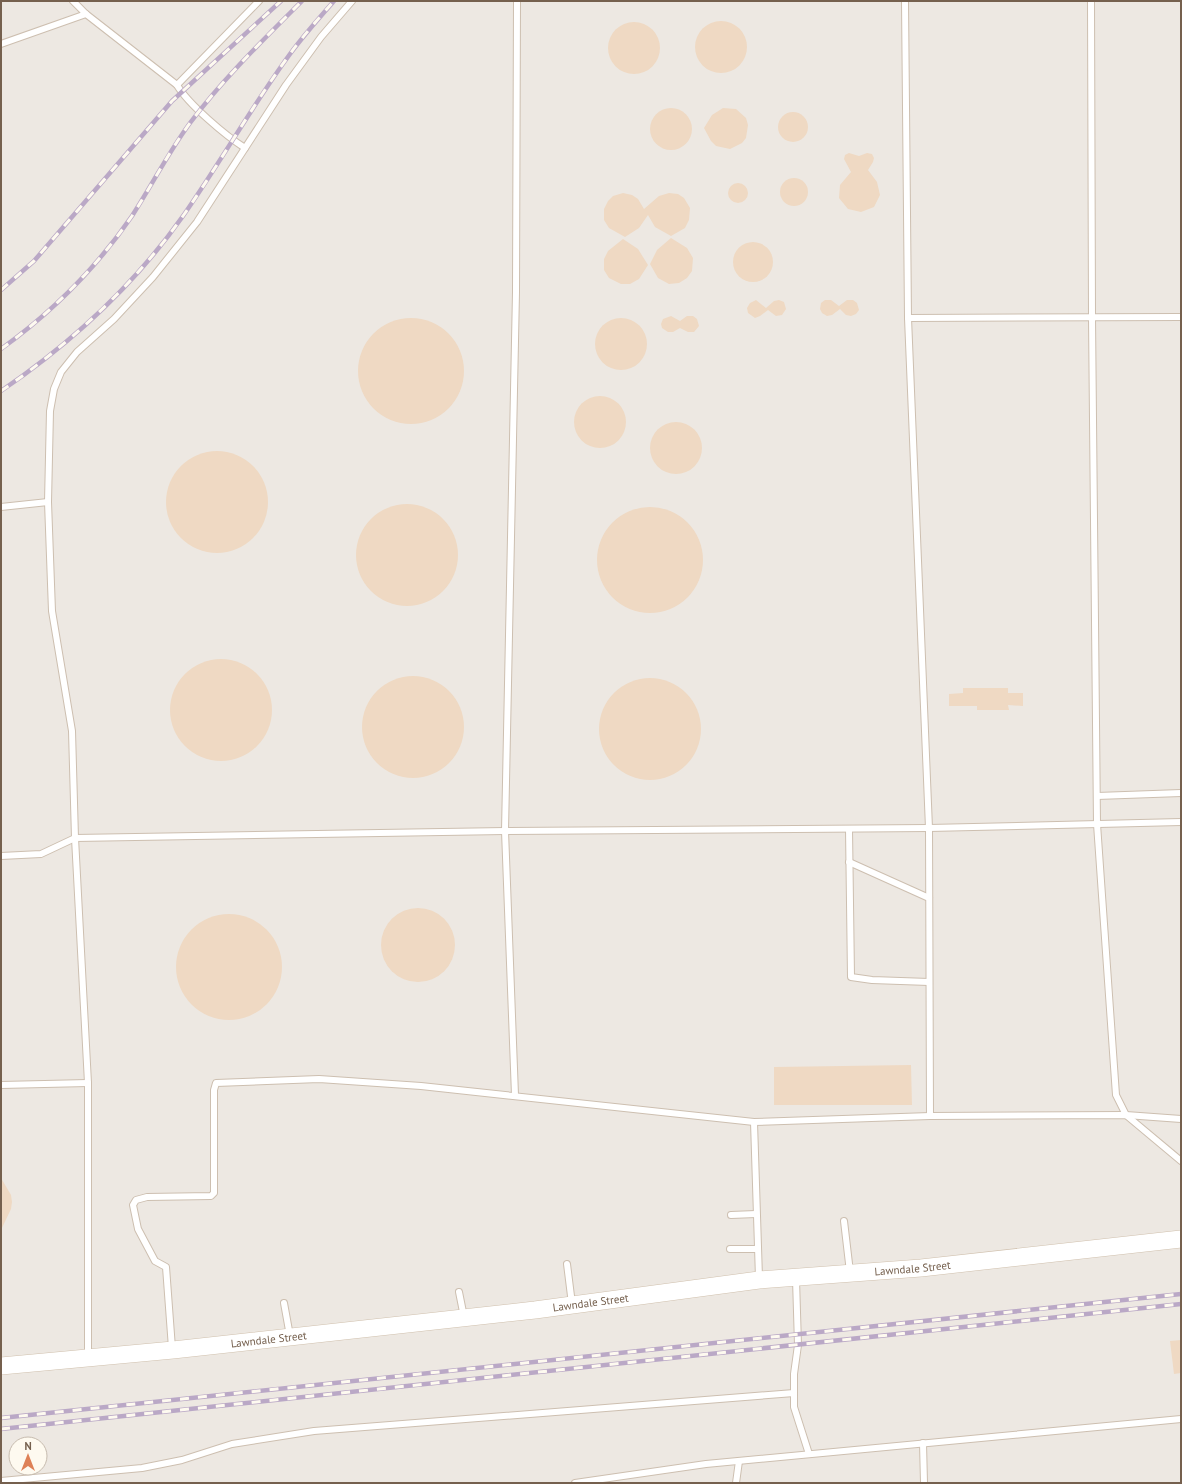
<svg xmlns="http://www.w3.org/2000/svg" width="1182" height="1484" viewBox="0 0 1182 1484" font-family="'PT Sans',sans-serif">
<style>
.industrial{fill:#ede8e2;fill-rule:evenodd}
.building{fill:#efd9c3}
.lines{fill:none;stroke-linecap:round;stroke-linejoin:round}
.service-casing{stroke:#cdbfb0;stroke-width:8}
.secondary-casing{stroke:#d0c0ad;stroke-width:18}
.service{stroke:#fff;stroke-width:6}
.secondary{stroke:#fff;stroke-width:17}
.rail-casing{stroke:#baa8c6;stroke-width:4.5}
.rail{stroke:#fefaf0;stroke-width:3;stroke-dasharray:9;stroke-linecap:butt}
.labels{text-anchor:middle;stroke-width:3.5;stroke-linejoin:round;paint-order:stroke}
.street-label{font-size:11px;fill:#75604e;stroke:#fefaf0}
</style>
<rect width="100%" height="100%" fill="#fbf6ea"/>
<path class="industrial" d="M1 1H1181V1483H1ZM16 1444H40V1468H16Z"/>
<g class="building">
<circle cx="721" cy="47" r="26"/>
<circle cx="634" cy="48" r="26"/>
<polygon points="723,108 736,109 746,118 748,125 746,138 742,143 730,149 716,146 711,141 704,128 712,115"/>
<circle cx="671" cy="129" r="21"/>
<circle cx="793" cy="127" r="15"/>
<polygon points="849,153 859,156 867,153 872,154 874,158 873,162 868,170 877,182 880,195 874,207 861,212 848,209 839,198 840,185 851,172 844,159 845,155"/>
<circle cx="794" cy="192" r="14"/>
<circle cx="738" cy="193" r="10"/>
<polygon points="623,193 632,195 638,199 644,209 659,196 669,193 678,194 684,198 690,208 689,220 685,228 671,236 655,227 648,215 639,228 625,237 609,228 604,220 604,209 608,201 613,196"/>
<polygon points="671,238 687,248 693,258 692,271 687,278 679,283 669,284 658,278 650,264 657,250"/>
<polygon points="623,239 638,249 648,265 639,279 630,284 621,284 609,278 604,270 604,259 608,251"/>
<circle cx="753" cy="262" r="20"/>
<polygon points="756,300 766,308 774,301 779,300 784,302 786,309 782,315 776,316 768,310 760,316 755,318 748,313 747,308 750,303"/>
<polygon points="825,300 831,300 839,306 847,300 853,300 857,303 859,310 856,314 851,316 846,315 840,309 832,315 827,316 822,313 820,309 821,303"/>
<polygon points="671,316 680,321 687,316 693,316 697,319 699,326 694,332 688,332 680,328 673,332 668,332 662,328 661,324 663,319"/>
<circle cx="621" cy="344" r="26"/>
<circle cx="411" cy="371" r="53"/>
<circle cx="600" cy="422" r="26"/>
<circle cx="676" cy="448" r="26"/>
<circle cx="217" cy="502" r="51"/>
<circle cx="407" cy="555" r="51"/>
<circle cx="650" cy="560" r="53"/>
<circle cx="221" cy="710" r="51"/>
<circle cx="413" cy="727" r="51"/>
<circle cx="650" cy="729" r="51"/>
<polygon points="963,688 1008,688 1008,693 1023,693 1023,706 1008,705 1009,710 977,710 977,706 949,706 949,694 963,693"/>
<circle cx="418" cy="945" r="37"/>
<circle cx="229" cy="967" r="53"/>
<polygon points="911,1065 912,1105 774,1105 774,1067"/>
<polygon points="1,1178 11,1195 12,1202 11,1209 1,1230"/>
<polygon points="1181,1340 1181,1373 1174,1374 1170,1341"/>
</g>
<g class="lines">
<defs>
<g id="service">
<polyline points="73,1 86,14 177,85 259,1"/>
<polyline points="905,1 908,318 929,828 930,1116"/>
<polyline points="1091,1 1092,318 1097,824 1116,1095 1126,1115 1181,1161"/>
<polyline points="1,44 86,14"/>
<path d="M177 85C188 104 226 136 245 148"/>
<polyline points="908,318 1181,317"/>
<polyline points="1,507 48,502"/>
<polyline points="1097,796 1181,793"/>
<polyline points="849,829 851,977 872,980 929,982"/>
<polyline points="1,856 41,854 75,838 505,831 929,828 1181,822"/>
<polyline points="849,862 929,898"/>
<polyline points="1,1085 88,1083"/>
<polyline points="515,1095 505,831 516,292 517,1"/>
<polyline points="754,1122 759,1278"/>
<polyline points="731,1215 756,1214"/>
<polyline points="844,1221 850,1272"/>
<polyline points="730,1249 758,1249"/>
<polyline points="567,1264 572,1304"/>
<polyline points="796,1279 798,1345 794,1374 794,1407 809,1454"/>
<polyline points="459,1292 464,1317"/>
<polyline points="284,1303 290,1336"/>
<polyline points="172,1348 166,1267 155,1261 138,1229 133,1205 136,1200 147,1197 211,1196 214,1193 214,1090 216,1083 319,1079 421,1086 754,1122 930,1116 1126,1115 1181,1119"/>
<polyline points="88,1357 88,1083 75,838 72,731 52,611 48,502 50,411 54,389 61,372 77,352 114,319 153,277 197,222 286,85 321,37 352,1"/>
<polyline points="923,1443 924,1483"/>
<polyline points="1,1481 142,1468 182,1460 232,1444 314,1431 794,1393"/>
<polyline points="575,1483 706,1464 1181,1419"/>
<polyline points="736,1483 739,1461"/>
</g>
<g id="secondary">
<path id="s1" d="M1 1366 173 1350 535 1310 759 1280 921 1268 1181 1239"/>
</g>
</defs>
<use href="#service" class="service-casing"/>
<use href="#secondary" class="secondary-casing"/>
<use href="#service" class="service"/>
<use href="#secondary" class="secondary"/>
<defs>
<g id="rail">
<polyline points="1,290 34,261 172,101 281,1"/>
<path d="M1 349C51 313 97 267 132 216 152 185 168 153 190 123 223 79 263 40 302 1"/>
<path d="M1 391C70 344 135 284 183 216 220 163 252 106 290 54 303 36 319 18 334 1"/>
<polyline points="1,1418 1181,1294"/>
<polyline points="1,1429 1181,1304"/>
</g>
</defs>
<use href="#rail" class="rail-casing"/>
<use href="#rail" class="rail"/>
</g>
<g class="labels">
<g class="street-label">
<text dy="4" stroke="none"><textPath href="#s1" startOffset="917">Lawndale Street</textPath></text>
<text dy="4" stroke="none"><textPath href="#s1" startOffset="593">Lawndale Street</textPath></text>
<text dy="4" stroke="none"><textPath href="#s1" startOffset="269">Lawndale Street</textPath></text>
</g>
</g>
<rect width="1182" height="1484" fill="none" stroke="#75604e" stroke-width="4"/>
<g transform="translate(28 1456)"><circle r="19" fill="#fefaf0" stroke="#c7bcaf"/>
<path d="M0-3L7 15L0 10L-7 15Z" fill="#de8157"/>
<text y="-6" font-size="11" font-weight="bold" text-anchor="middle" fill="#75604e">N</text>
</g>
</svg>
